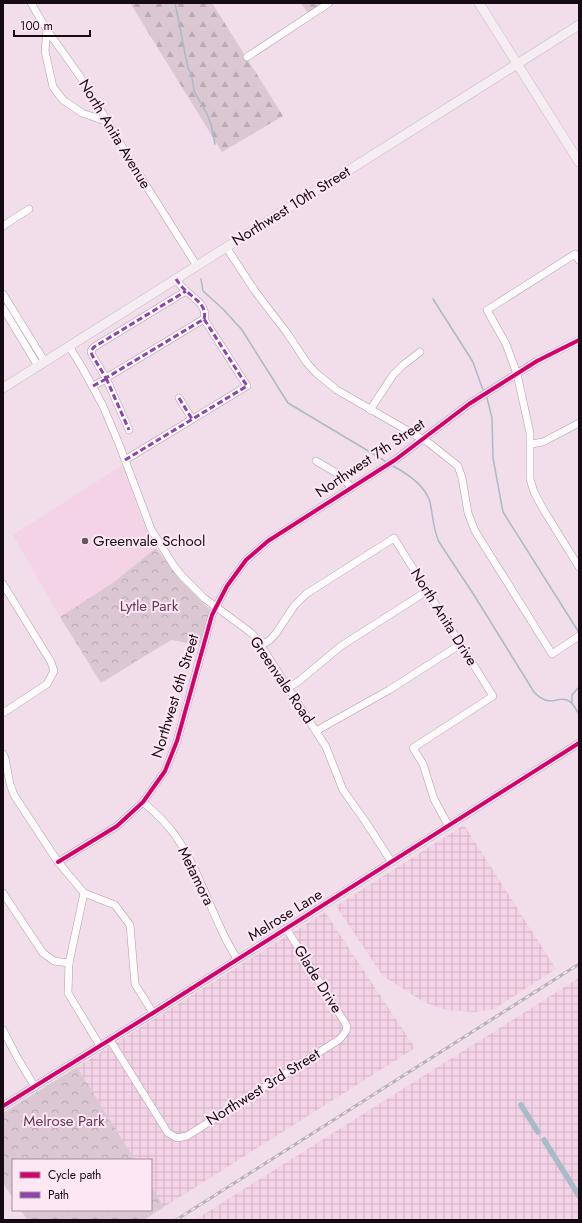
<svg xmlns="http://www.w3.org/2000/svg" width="582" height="1223" viewBox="0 0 582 1223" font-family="Jost,sans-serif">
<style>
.built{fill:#f4d3e7}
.industrial{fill:url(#industrial-grid)}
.forest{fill:url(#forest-firs)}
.park{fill:url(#park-crowns)}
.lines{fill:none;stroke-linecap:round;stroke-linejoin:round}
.stream{stroke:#a8bbc6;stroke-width:1.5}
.canal{stroke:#a8bbc6;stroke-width:5.5}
.minor-casing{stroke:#af9fa9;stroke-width:8}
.major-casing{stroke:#c7bec4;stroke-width:10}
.minor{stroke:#fdfafc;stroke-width:7}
.major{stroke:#f5edf2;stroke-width:9}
.rail-casing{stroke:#b6b2b4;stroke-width:3}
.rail{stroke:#fee7f4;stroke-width:1.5;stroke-dasharray:4.5;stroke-linecap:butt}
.quiet{stroke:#8e44ad;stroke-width:3;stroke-dasharray:6 3;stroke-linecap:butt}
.cycleway-casing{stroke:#fee7f4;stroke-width:6}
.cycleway{stroke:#d6006c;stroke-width:4}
.poi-dot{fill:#63545e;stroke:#fee7f4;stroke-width:1.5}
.labels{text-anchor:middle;stroke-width:4;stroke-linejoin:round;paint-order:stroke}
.street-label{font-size:15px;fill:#160b12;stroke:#fee7f4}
.poi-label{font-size:15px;fill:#160b12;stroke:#fee7f4;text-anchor:start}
.park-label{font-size:15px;fill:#653a55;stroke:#fee7f4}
</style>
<defs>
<pattern id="industrial-grid" width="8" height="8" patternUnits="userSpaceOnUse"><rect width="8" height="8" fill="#f4d3e7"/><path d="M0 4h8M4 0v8" fill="none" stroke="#d0b4c5"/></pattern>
<pattern id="forest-firs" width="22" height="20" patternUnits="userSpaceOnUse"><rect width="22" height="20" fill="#dac7d2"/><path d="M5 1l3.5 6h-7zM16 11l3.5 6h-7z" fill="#baaab3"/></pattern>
<pattern id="park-crowns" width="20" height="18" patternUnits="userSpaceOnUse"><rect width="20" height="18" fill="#dac7d2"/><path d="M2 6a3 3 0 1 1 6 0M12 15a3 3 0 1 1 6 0" fill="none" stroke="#baaab3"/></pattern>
</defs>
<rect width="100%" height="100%" fill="#f2ddea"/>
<polygon class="built" points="123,465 140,515 156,548 114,582 60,617 13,535"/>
<g class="industrial">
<polygon points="464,825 556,969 494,1009 474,1012 447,1010 424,1002 383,976 336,906"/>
<polygon points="325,912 415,1048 164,1207 151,1186 151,1160 135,1160 77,1067"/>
<polygon points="579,978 579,1220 195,1220"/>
</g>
<g class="forest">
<polygon points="130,3 212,3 283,116 222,152"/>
<polygon points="301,3 330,3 310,16"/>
</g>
<g class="park">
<polygon points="156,548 180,580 210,610 199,645 171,640 101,683 60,617 114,582"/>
<polygon points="77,1067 135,1160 13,1160 13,1198 3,1183 3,1113"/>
<polygon points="151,1186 164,1207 144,1220 27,1220 21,1210 151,1210"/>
</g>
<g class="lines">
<g class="stream">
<polyline points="175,3 188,68 192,77 194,91 207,114 211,124 215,144"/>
<polyline points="201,279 203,291 223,309 242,330 288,403 385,461"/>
<polyline points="433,299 473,362 483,390"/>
<polyline points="487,398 492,418 493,458 503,512 578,631"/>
<path d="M393 466C408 474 425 485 430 502 433 516 433 529 439 542L474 595 534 692C551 710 558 694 569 701 574 704 576 710 579 714"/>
<polyline points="572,703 572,695 579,687"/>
</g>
<g class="canal">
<polyline points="521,1105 538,1132"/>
<polyline points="544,1140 579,1196"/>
</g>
<defs>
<g id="minor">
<polyline points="31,3 47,30 79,75 108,122 128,157 197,266"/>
<polyline points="47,30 45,51 53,87 63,100 82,113 108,122"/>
<polyline points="247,57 329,3"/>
<polyline points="3,226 29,209"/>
<polyline points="226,247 255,291 287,333 307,363 316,373 337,390 429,443 458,466 462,478 468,513 475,531 552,654 579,636"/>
<polyline points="579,260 575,254 487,310 506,344 517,374 530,433 530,479 534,492 543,509 579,567"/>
<path d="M176 279C178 282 181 286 184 289 193 298 208 305 204 319L106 378 92 355 91 351 94 347 186 291"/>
<polyline points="3,294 45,362"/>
<polyline points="3,308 38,366"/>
<polyline points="69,346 83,369 103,406 119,444 151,529 174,566 182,576 204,598 250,632 256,638 326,747 343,790 365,821 391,861"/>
<polyline points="106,378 129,430"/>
<polyline points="93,386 106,379"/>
<polyline points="179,398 192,419"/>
<polyline points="370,410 393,375 403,365 420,352"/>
<polyline points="531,444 543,442 579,423"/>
<polyline points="125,460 247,386 204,319"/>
<polyline points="316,461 340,475 351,487"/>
<polyline points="3,584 51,662 54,671 47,684 3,713"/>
<polyline points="261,645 270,640 277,632 294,606 306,594 394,538 493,696 413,748 423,764 434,799 448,825"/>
<polyline points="288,688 299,681 341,646 427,591"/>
<polyline points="316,731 389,690 461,644"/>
<polyline points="3,754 5,758 10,784 14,795 58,862 84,893 115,905 130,925 135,984 153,1013"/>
<path d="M143 802C155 812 166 823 175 835 195 864 206 897 221 929 226 940 231 949 237 959"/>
<polyline points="58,862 117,826 143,802 165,771 177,741 212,615 227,586 246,560 268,541 395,460 469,404 537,361 579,340"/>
<polyline points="3,893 43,953 54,961 69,963"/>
<polyline points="84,893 69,963 68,993 100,1046"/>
<polyline points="3,1030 17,1057 35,1087"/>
<polyline points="110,1040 168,1133 177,1138 187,1136 340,1039 346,1031 347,1026 286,928"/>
<polyline points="3,1106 153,1013 579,743"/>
</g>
<g id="major">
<polyline points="479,3 579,162"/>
<polyline points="3,388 579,25"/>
</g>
</defs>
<use href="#minor" class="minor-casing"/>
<use href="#major" class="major-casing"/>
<use href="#minor" class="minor"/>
<use href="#major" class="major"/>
<defs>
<polyline id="rail" points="176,1220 579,964"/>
</defs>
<use href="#rail" class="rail-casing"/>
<use href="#rail" class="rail"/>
<g class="quiet">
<path d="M176 279C178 282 181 286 184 289 193 298 208 305 204 319L106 378 92 355 91 351 94 347 186 291"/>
<polyline points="106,378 129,430"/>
<polyline points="93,386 106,379"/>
<polyline points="179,398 192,419"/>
<polyline points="125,460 247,386 204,319"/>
</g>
<defs>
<g id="cycleway">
<polyline points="58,862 117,826 143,802 165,771 177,741 212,615 227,586 246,560 268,541 395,460 469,404 537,361 579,340"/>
<polyline points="3,1106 153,1013 579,743"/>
</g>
</defs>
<use href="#cycleway" class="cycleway-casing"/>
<use href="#cycleway" class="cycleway"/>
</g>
<circle class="poi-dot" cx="85" cy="541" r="4"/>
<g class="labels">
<g class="street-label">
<text transform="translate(115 134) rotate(59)" y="5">North Anita Avenue</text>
<text transform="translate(291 206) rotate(-32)" y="5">Northwest 10th Street</text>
<text transform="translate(370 458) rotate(-34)" y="5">Northwest 7th Street</text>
<text transform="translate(444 617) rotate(58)" y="5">North Anita Drive</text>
<text transform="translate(282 680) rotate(56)" y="5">Greenvale Road</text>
<text transform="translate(175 696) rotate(-73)" y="5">Northwest 6th Street</text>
<text transform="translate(196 876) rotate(64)" y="5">Metamora</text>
<text transform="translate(285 915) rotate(-32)" y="5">Melrose Lane</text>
<text transform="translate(318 979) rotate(58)" y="5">Glade Drive</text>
<text transform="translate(263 1087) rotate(-32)" y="5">Northwest 3rd Street</text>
</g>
<g class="poi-label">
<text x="93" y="546">Greenvale School</text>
</g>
<g class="park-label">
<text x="149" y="611">Lytle Park</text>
<text x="64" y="1126">Melrose Park</text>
</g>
</g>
<rect width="582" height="1223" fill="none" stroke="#160b12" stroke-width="8"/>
<rect x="12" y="1159" width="140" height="52" fill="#fee7f4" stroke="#a18f9a"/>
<rect x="20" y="1172" width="20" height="6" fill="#d6006c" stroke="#a18f9a"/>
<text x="48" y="1179" font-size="12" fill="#160b12">Cycle path</text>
<rect x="20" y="1192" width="20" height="6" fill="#8e44ad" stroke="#a18f9a"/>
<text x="48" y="1199" font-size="12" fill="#160b12">Path</text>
<path d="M14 30v6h76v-6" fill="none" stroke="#160b12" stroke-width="2"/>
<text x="20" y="30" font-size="12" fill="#160b12" stroke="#fee7f4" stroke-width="3" paint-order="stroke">100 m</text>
</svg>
